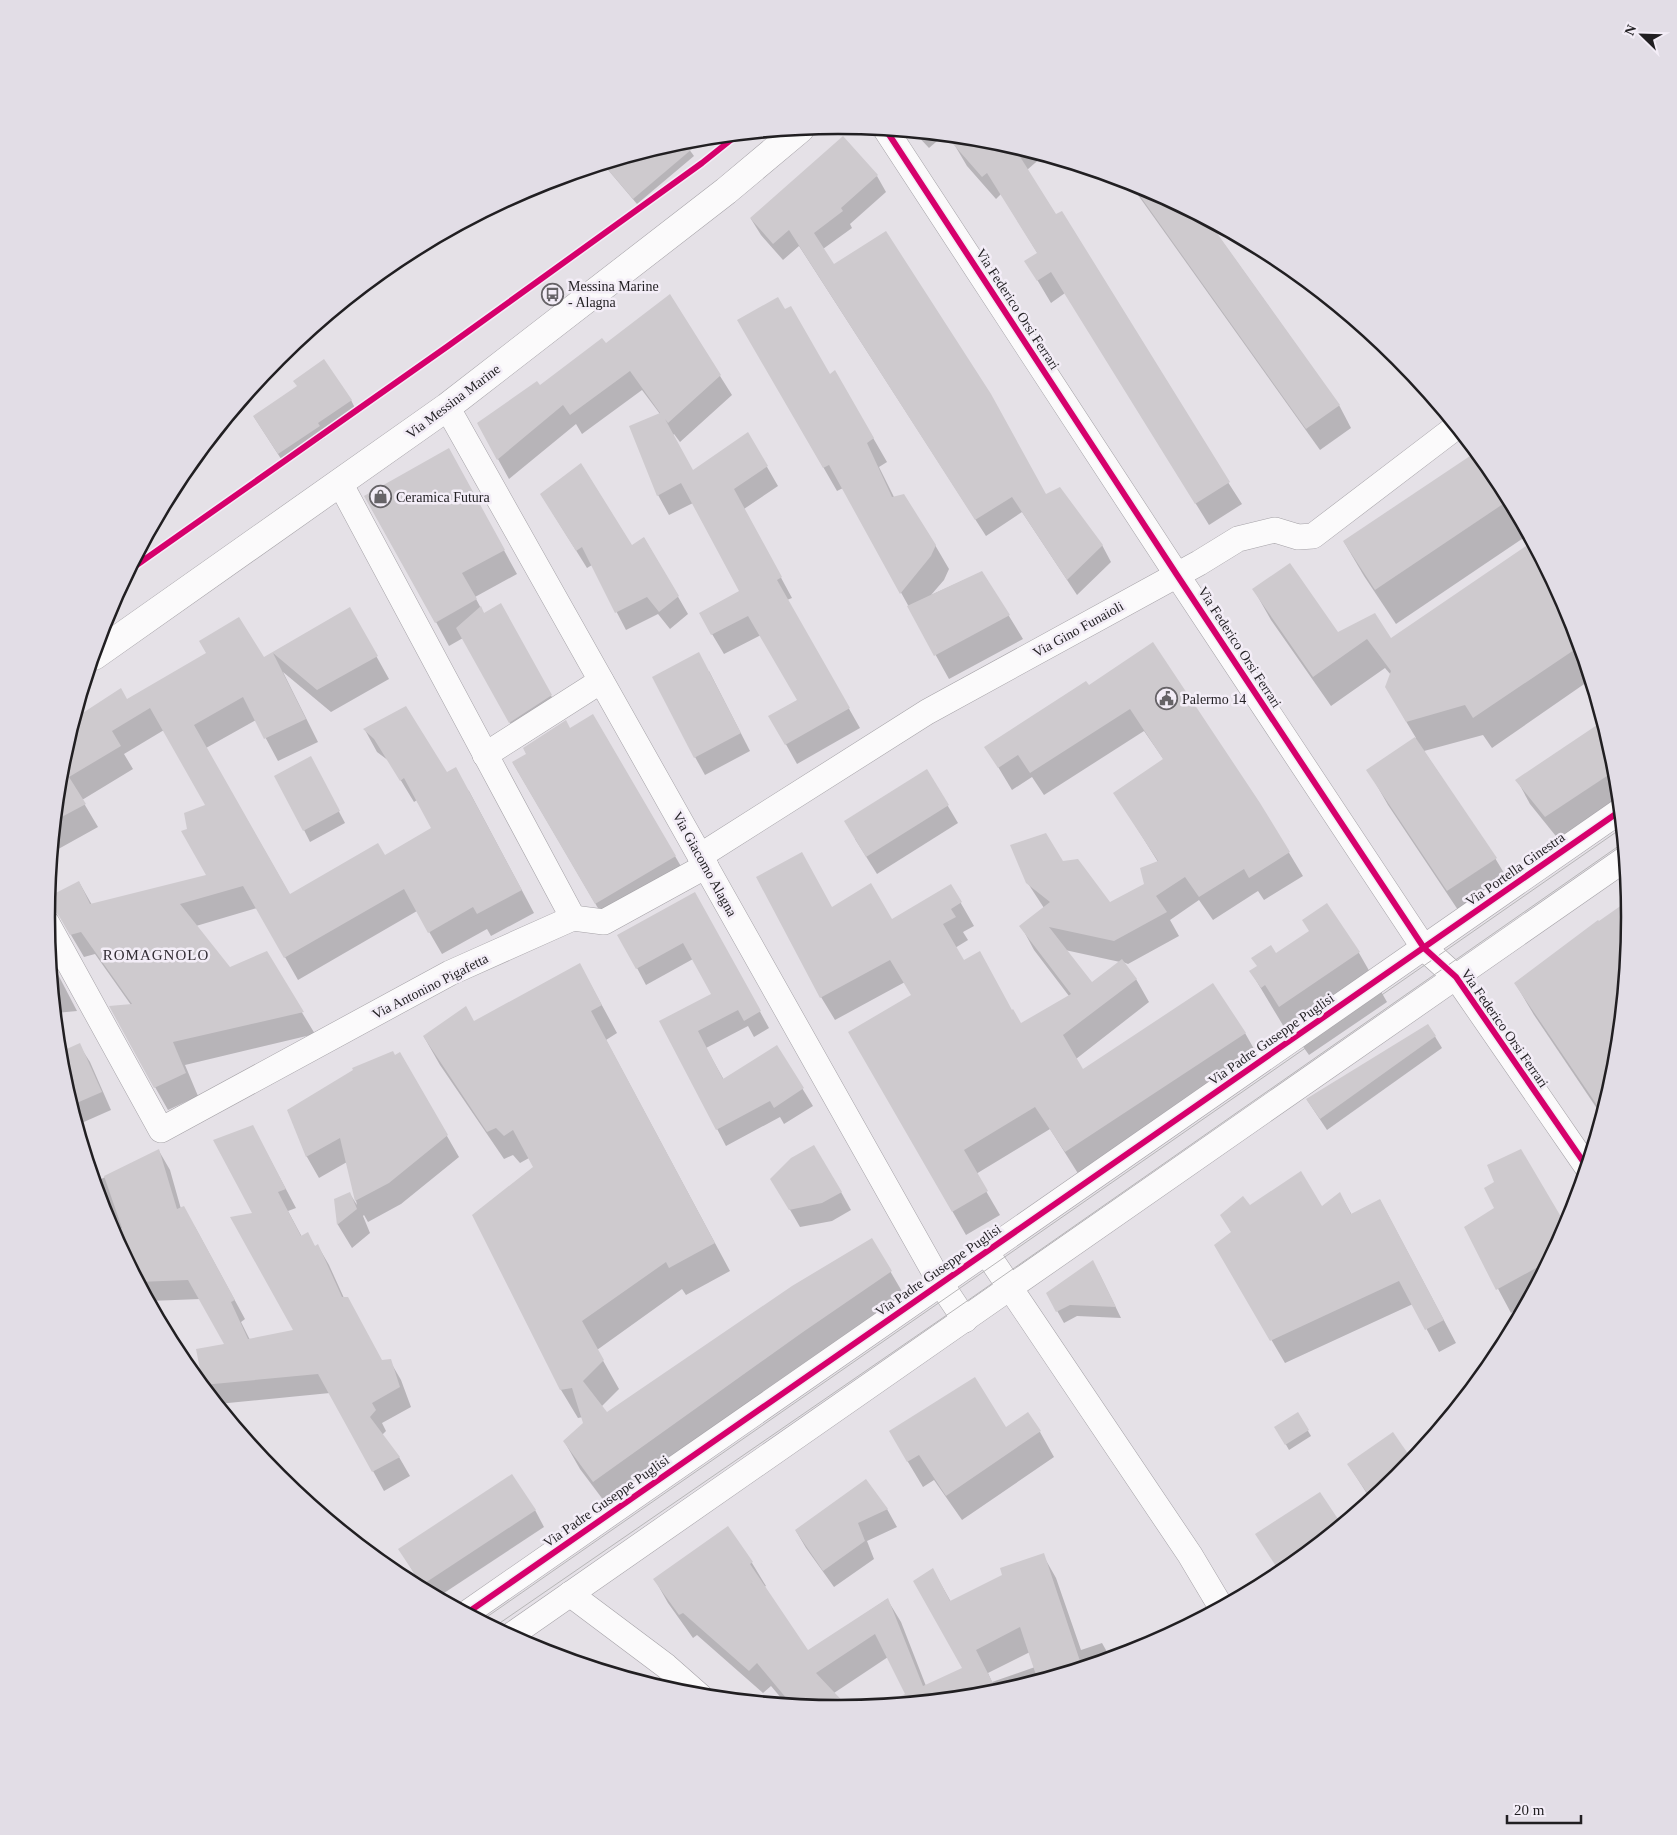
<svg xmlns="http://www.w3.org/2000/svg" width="1677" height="1835" viewBox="0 0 1677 1835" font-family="'Times New Roman',serif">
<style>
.shadow{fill:#0003;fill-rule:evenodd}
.building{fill:#cecace}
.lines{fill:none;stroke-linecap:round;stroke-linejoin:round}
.minor-casing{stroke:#a5a2a7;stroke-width:26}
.secondary-casing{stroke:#a5a2a7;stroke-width:29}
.minor{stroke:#fbfafb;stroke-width:25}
.secondary{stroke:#fbfafb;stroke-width:28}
.tram{stroke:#b7b6b7;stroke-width:1}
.cycleway-casing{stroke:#f3edf7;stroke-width:9}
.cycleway{stroke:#d6006c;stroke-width:6}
.labels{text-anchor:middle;stroke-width:5;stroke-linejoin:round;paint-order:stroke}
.poi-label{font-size:14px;fill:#211f22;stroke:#f3edf7;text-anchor:start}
.street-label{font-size:14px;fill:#211f22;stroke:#f3edf7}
.neighbourhood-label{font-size:15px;letter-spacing:1px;fill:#312c33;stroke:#f3edf7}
.rim{fill:none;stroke:#211f22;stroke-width:2.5}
</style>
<rect width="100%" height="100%" fill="#e5e1e7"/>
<g class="shadow">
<polygon points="915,133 943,136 929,148"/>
<polygon points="961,137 993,141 1043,156 1027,170 1242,504 1209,525 1065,293 1051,303 1026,261 1038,254 1001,194 996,199 967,166 954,144"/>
<polygon points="683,141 694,156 637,204 604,165"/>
<polygon points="877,176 886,192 850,224 852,228 823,249 834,266 1048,500 1102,545 1111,562 1077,595 1022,512 986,536 799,246 783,260 761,235 751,219"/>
<polygon points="1128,181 1142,186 1207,220 1339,405 1351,428 1320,450"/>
<polygon points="739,321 829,375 835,372 887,462 879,467 894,497 935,545 949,569 944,580 931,595 982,572 1023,639 949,679 843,488 837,491"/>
<polygon points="605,344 720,376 732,395 680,442 674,434 673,435 693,472 748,434 778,486 744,509 792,598 787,600 860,728 797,764 770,716 798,700 761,635 724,654 712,634 741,592 693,503 669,515 658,495 660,414 642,390 582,434 576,424 509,479 478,423 540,387"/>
<polygon points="351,400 357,412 324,435 325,438 285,465 254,417"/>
<polygon points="1477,453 1497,478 1528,535 1396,624 1364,576 1344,542"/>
<polygon points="462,474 517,574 475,597 484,614 514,629 564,719 523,746 463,638 449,646 436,622"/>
<polygon points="552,512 631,547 644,538 688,614 670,629 658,614 626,630 592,565 587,568"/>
<polygon points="1254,590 1338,634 1390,640 1571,615 1590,680 1492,748 1483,735 1424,751 1495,858 1516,893 1468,925 1388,805 1368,770 1416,738 1404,718 1391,675 1385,668 1331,706 1271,620"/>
<polygon points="350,609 389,679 331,712 283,672 318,742 278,761 256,720 206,748 290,895 385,857 433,829 417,800 414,802 389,761 377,752 365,730 446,774 469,791 534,913 491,936 487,929 442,954 417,911 298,980 257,908 196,926 229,969 266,953 315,1034 185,1065 198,1096 168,1110 155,1087 131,1005 95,954 84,957 71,935 79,882 92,905 208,876 188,830 207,805 164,730 124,754 133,769 82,800 98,827 53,852 62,763 74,720 127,700 263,659"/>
<path d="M1152 644 1259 803 1303 876 1264 900 1258 891 1213 920 1199 900 1170 920 1179 936 1128 964 1123 962 1136 979 1149 1002 1076 1059 1083 1071 1245 1033 1258 1056 1079 1175 1050 1129 976 1174 1000 1215 966 1235 850 1033 913 996 905 982 835 1020 821 997 832 908 892 920 951 886 974 926 963 932 968 940 955 948 963 962 1012 1012 1021 1025 1069 996 1034 950 1021 926 1044 908 1027 882 1062 862 1110 903 1146 884 1158 862 1115 793 1164 760 1144 731 1044 795 1032 777 1012 790 986 747 1088 687ZM1065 950 1120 962 1091 984Z"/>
<polygon points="709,671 750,751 705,775 695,757"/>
<polygon points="593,716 689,880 609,927 513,763"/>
<polygon points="1603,722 1616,763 1619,800 1559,840 1530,804 1517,780"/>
<polygon points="317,770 345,823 310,842 304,830"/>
<polygon points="927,771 958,823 877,874 855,839"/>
<polygon points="1327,905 1359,953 1387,1002 1309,1055 1294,1034 1290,1037 1251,972 1310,932"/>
<polygon points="704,910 769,1028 754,1037 748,1026 706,1048 724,1080 777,1047 813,1106 784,1124 780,1117 726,1146 661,1022 713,995 693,959 646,985 637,968"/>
<polygon points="1631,918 1615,1072 1602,1116 1534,1015 1515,983 1599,923"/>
<polygon points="51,961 77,1011 56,1013"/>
<polygon points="580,965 617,1033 606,1040 730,1271 686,1295 682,1289 597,1350 619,1389 601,1407 607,1414 872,1240 907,1300 610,1509 580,1469 564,1441 585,1423 583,1417 578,1418 561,1390 474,1215 534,1167 529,1158 520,1163 513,1155 504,1159 440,1065 424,1037 474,1022"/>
<polygon points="1428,1025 1442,1048 1327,1130 1307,1100"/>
<polygon points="79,1045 90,1062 111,1110 77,1125 61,1072 60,1054"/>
<polygon points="400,1054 459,1157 401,1204 368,1222 364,1215 363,1216 370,1233 352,1248 338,1225 335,1200 350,1194 357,1205 347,1162 319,1178 307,1157 288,1110"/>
<polygon points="263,1146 296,1208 288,1211 302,1237 316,1247 318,1246 329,1265 344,1298 382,1362 390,1361 401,1380 411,1407 382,1423 386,1431 382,1435 399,1457 410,1476 384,1491 330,1393 218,1404 205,1385 226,1345 200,1299 150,1301 106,1220 95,1182 159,1151 170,1170 181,1209 195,1227 245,1319 241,1322 250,1340 295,1331 254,1214"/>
<polygon points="1521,1151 1566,1228 1525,1305 1511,1313 1465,1227 1495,1209 1496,1182"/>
<polygon points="772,1179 841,1192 851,1210 832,1221 800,1227"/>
<polygon points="1340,1194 1352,1215 1380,1200 1456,1343 1439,1352 1413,1304 1285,1363 1216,1246 1232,1233 1222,1216 1321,1208"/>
<polygon points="1099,1273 1121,1318 1077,1316 1064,1323 1047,1293"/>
<polygon points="164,1328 167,1331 188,1368 180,1357"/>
<polygon points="1298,1414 1311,1436 1289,1450 1276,1427"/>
<polygon points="1005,1429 1040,1432 1054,1457 962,1520 934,1480 923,1487 905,1457"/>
<polygon points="261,1452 271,1469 258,1453"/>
<polygon points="1412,1462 1398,1478 1371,1500 1348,1464"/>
<polygon points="887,1509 897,1527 867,1541 874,1559 834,1587 806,1548 796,1531"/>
<polygon points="535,1510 544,1527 438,1597 425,1591 400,1550"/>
<path d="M727 1528 752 1563 766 1586 764 1587 808 1652 887 1599 901 1622 926 1686 964 1669 933 1570 951 1602 1043 1555 1056 1578 1081 1650 1102 1643 1111 1659 993 1695 911 1703 888 1657 834 1693 838 1710 787 1705 771 1686 763 1693 697 1635 693 1638 668 1603 655 1580ZM1030 1652 1035 1667 992 1682 988 1673Z"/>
</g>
<g class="building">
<polygon points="843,136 878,175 841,208 843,211 814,233 834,264 886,231 991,394 1046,494 1060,487 1103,545 1067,580 1012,497 975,520 789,230 773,244 750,218"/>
<polygon points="946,136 993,141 1014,147 1056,214 1062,211 1230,482 1195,504 1051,272 1037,281 1024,261 1037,253 987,173 982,177"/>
<polygon points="705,138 633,199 604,165 684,140"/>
<polygon points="1130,182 1142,186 1209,222 1340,405 1306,429"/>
<polygon points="670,294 721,375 668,423 665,419 693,470 748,432 768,466 734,489 782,577 777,580 850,708 785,745 768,716 797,700 748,616 711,635 699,613 739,591 681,483 657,496 629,426 660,413 630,371 570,415 563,405 497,460 477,423 537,381 540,385 602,338 606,343"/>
<polygon points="778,297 785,309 791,306 830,374 835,370 874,438 867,443 892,497 904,494 936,545 931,556 900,594 829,465 823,468 737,320"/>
<polygon points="324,359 352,400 318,423 320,426 278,454 253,416 297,386 293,381"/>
<polygon points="449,448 505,550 462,573 477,599 435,623 364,496"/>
<polygon points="1476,452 1497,478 1509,500 1375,590 1343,541"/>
<polygon points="581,463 632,545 644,537 679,596 659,612 647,597 615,613 582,547 576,551 540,494"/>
<polygon points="1532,542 1571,615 1580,646 1473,718 1465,705 1406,722 1385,687 1391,671 1367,639 1313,677 1252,589 1290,563 1338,632 1375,613 1391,638"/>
<polygon points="982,571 1010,615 934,656 907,606"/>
<polygon points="501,603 552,695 509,723 456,628 481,606 484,613"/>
<polygon points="350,607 378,656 317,690 273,653 306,719 264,739 243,697 194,725 290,894 378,843 385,855 431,828 404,778 400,781 374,739 363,729 406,706 447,772 456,767 522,890 477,914 473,907 428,933 404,889 284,958 243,886 180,904 230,967 267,951 304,1012 173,1042 186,1073 154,1088 109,1006 132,1004 81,932 70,935 59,916 54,910 47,909 48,897 79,881 90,904 206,875 181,831 187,829 184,813 205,805 150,708 112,731 121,746 69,777 86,804 56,820 62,763 75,718 121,688 127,699 206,653 199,641 239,617 264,657"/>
<polygon points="1153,642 1260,803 1290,852 1249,878 1244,869 1199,897 1185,877 1156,896 1167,912 1114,941 1049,927 1092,982 1122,959 1137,979 1063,1035 1083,1069 1213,983 1246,1033 1065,1152 1035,1107 964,1150 988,1191 952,1212 848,1032 911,995 890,960 820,998 756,877 802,852 832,907 871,883 892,919 951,884 962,902 951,909 956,917 943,924 964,960 980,951 1012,1010 1013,1009 1021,1023 1071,994 1019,926 1050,902 1026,883 1010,845 1046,833 1063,861 1078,859 1110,902 1144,884 1140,868 1158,861 1113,793 1163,759 1130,709 1030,773 1018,755 998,768 984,747 1086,681 1089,685"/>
<polygon points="699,652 741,733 694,758 652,677"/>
<polygon points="593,714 676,856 595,904 512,762 526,754 523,748 566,720 570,728"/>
<polygon points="1603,721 1616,770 1545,817 1515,780"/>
<polygon points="1415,737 1497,858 1447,891 1366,770"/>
<polygon points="311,756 340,811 303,831 274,776"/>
<polygon points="927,769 949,805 866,857 844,821"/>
<polygon points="695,892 761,1011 744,1021 738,1010 698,1031 723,1079 777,1045 804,1088 774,1108 770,1101 716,1130 659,1021 711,994 683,943 636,969 617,935"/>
<polygon points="1629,900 1631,918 1615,1072 1603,1114 1514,983 1598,920 1599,921"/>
<polygon points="1327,903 1360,952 1279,1007 1265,985 1261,988 1249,971 1257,966 1251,958 1271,945 1276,953 1309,931 1302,920"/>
<polygon points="580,963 602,1005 591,1011 715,1243 669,1268 666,1262 582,1321 604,1360 583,1381 607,1412 792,1286 872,1238 892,1271 803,1332 593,1482 563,1441 583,1423 572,1388 560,1390 472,1215 533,1167 513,1130 504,1136 496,1128 487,1132 423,1036 466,1006 474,1021"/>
<polygon points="1428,1024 1436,1036 1320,1119 1306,1099"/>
<polygon points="80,1043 102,1092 72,1105 61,1072 60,1052"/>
<polygon points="393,1051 395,1055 400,1052 448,1135 389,1183 355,1201 340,1138 306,1157 287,1110 353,1070 352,1068"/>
<polygon points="253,1125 286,1189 278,1192 301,1236 308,1232 315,1246 318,1244 342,1297 348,1297 382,1360 391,1359 400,1387 372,1403 376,1410 370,1417 400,1457 372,1472 318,1374 203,1385 196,1349 224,1344 188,1280 139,1282 114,1234 122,1228 104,1176 159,1149 177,1209 184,1206 235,1300 231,1302 248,1339 293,1330 230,1217 252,1213 213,1140"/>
<polygon points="814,1145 842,1192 822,1203 789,1210 770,1179 791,1158"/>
<polygon points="1521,1149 1567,1227 1546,1266 1538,1267 1496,1290 1464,1227 1494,1208 1484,1188 1494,1182 1487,1165"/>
<polygon points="1301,1171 1322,1206 1340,1192 1351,1214 1380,1199 1444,1320 1425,1330 1399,1281 1270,1341 1214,1245 1231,1232 1220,1215 1243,1196 1250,1205"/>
<polygon points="350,1192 357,1209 337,1225 334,1199"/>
<polygon points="1093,1260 1116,1307 1070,1305 1056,1312 1046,1293"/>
<polygon points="975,1377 1006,1427 1028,1412 1041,1431 946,1496 919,1455 907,1462 889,1431"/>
<polygon points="1298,1412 1309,1430 1285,1445 1274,1427"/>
<polygon points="1393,1432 1413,1461 1398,1478 1372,1500 1347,1464"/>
<polygon points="512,1474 536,1510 422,1585 398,1549"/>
<polygon points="866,1479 888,1509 858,1523 865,1541 823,1571 795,1530"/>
<polygon points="1320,1492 1342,1525 1281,1574 1255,1534"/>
<polygon points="728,1526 753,1562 750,1564 808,1650 888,1598 923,1686 962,1668 913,1581 933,1568 950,1601 1002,1575 1000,1568 1044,1553 1082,1667 1038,1681 1020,1627 976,1650 998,1693 890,1705 890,1701 905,1694 875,1634 816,1673 850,1709 838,1710 792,1705 757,1663 749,1671 683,1613 679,1615 653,1579"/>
</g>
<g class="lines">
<defs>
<g id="minor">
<polyline points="886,130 1177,575 1424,948 1456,977 1587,1167"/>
<polyline points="447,407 941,1284 965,1320"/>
<polyline points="340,483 573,918"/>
<polyline points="485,755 601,681"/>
<polyline points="700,856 927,712 1199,563 1238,539 1275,530 1298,537 1313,536 1456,427"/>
<polyline points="47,923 161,1130 450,973 573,918 604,922 706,866"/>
<polyline points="986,1252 1190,1555 1221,1607"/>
<polyline points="570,1594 666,1666 700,1696"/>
<polyline points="467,1613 1620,811"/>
<polyline points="510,1636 1625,859"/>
</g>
<polyline id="secondary" points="94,656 447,407 726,191 800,129"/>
</defs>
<use href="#minor" class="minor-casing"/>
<use href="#secondary" class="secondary-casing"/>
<use href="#minor" class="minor"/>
<use href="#secondary" class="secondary"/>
<g class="tram">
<polyline points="481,1621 1622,828"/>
<polyline points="494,1627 957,1308 1623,843"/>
</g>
<defs>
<g id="cycleway">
<polyline points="886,130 1177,575 1424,948 1456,977 1587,1167"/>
<polyline points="131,569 448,346 702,163 737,135"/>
<polyline points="467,1613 1620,811"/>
</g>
</defs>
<use href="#cycleway" class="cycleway-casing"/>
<use href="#cycleway" class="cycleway"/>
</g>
<defs>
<symbol id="bus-ring" viewBox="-11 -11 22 22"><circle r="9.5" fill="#f3edf7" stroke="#666367" stroke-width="1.5"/><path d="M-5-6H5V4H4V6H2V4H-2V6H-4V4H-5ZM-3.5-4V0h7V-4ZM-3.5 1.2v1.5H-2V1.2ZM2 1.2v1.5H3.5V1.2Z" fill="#666367"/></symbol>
<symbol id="shop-ring" viewBox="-11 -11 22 22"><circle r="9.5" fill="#f3edf7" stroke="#666367" stroke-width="1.5"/><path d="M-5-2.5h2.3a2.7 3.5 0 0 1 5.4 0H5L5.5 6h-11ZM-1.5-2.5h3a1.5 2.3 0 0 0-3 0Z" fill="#666367"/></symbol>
<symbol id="civic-ring" viewBox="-11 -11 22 22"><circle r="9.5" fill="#f3edf7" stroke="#666367" stroke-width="1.5"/><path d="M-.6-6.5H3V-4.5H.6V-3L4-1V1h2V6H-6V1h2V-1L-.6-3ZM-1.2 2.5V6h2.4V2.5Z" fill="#666367"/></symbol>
</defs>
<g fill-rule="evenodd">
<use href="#bus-ring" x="540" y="282" width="25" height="25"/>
<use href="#shop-ring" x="368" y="484" width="25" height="25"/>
<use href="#civic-ring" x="1154" y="686" width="25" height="25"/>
</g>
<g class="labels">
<g class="poi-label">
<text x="568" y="291">Messina Marine<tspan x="568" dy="16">- Alagna</tspan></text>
<text x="396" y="502">Ceramica Futura</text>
<text x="1182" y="704">Palermo 14</text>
</g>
<g class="street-label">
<text transform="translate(1018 309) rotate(57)" y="5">Via Federico Orsi Ferrari</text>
<text transform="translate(453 401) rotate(-37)" y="5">Via Messina Marine</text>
<text transform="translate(1078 629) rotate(-29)" y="5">Via Gino Funaioli</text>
<text transform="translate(1240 647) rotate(57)" y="5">Via Federico Orsi Ferrari</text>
<text transform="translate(705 864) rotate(61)" y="5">Via Giacomo Alagna</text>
<text transform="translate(1515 869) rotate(-35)" y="5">Via Portella Ginestra</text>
<text transform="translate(430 986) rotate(-27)" y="5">Via Antonino Pigafetta</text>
<text transform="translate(1505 1028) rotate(55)" y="5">Via Federico Orsi Ferrari</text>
<text transform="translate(1271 1039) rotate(-35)" y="5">Via Padre Guseppe Puglisi</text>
<text transform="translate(938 1270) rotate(-35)" y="5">Via Padre Guseppe Puglisi</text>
<text transform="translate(606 1501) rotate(-35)" y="5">Via Padre Guseppe Puglisi</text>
</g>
<g class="neighbourhood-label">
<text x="156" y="960">ROMAGNOLO</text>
</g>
</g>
<path d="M0 0H1677V1835H0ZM55 917a783 783 0 1 1 1566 0a783 783 0 1 1-1566 0Z" fill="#e2dde6" fill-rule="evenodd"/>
<path class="rim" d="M55 917a783 783 0 1 1 1566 0a783 783 0 1 1-1566 0Z"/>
<g transform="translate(1642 35) rotate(293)" stroke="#f3edf7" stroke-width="4" paint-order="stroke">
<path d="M0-4L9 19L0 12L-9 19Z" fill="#211f22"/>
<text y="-8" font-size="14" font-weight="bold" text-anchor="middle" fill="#211f22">N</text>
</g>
<path d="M1507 1815v8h74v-8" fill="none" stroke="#211f22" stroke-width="2.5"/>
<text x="1514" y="1815" font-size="15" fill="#211f22" stroke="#f3edf7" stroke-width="4" paint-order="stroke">20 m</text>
</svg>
